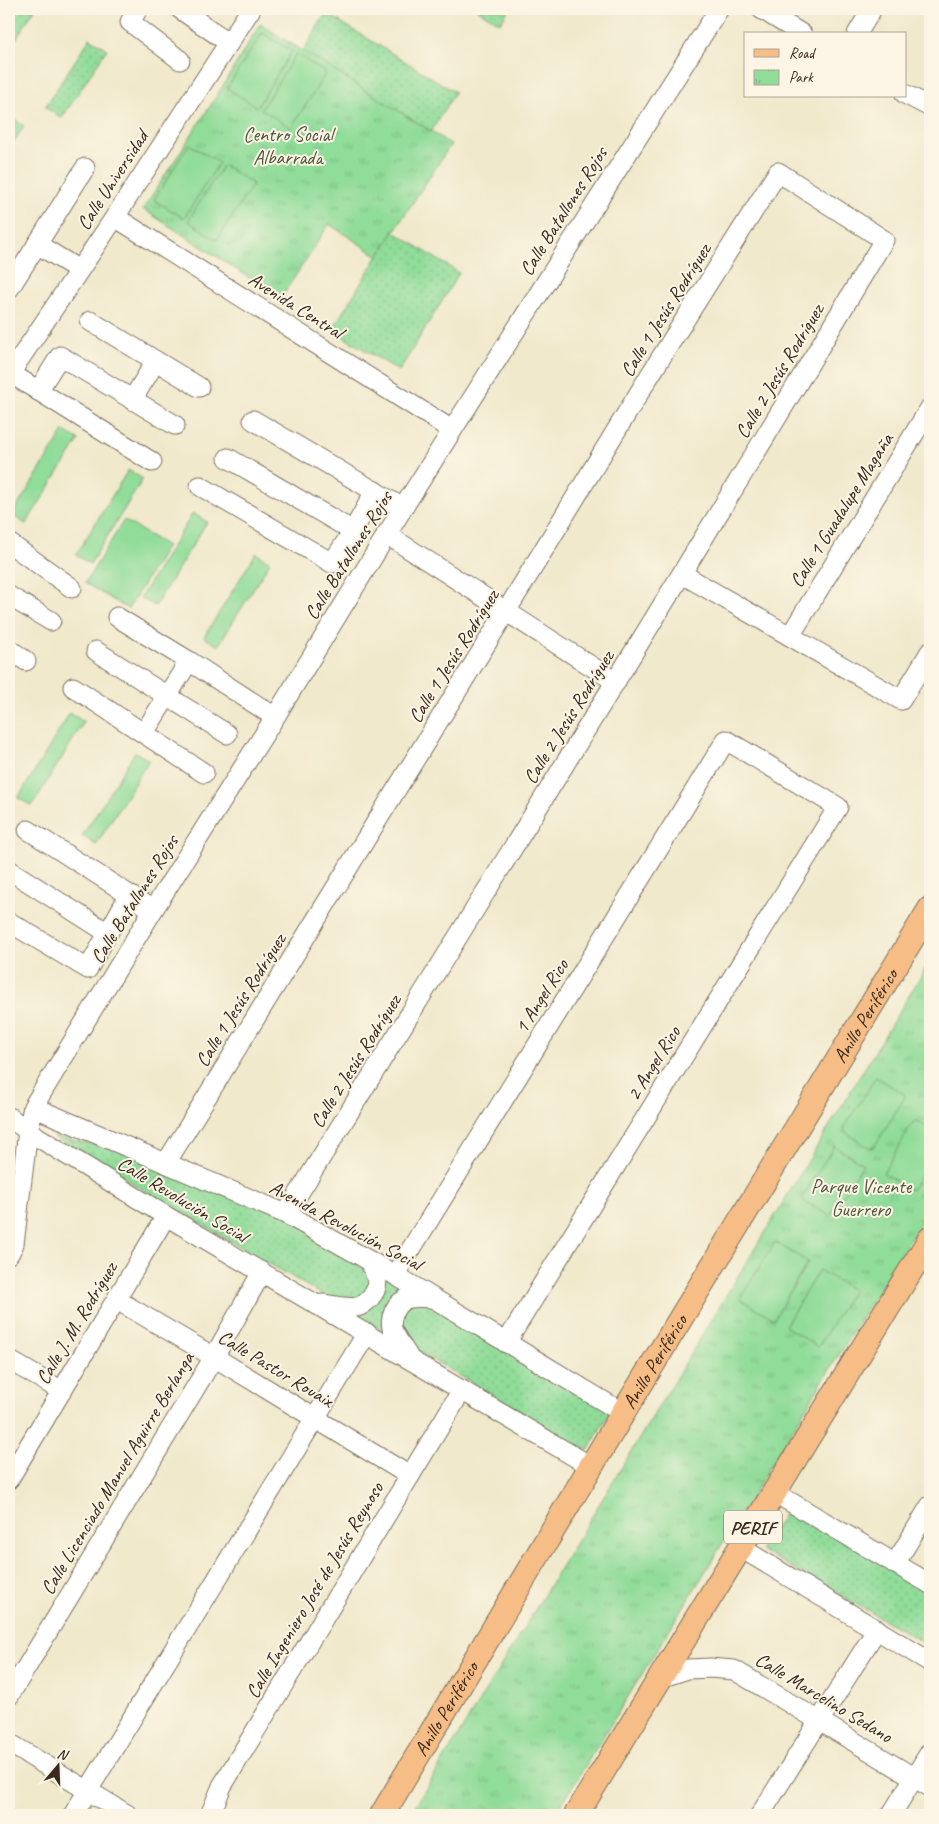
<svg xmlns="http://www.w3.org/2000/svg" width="939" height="1824" viewBox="0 0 939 1824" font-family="Caveat,sans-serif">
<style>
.grass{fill:url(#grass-dots);stroke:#66835c}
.park{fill:url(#park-tufts);stroke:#66835c}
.garden{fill:#90dc99;stroke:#66835c}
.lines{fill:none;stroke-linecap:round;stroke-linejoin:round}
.minor-casing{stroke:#7a6d5b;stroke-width:21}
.major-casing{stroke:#7a6d5b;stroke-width:26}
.minor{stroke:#fff;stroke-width:19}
.major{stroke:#f6be86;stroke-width:24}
.labels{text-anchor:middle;stroke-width:4;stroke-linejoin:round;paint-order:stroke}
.shield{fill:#fcf5e5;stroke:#75675a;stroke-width:1}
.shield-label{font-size:19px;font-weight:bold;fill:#3b2a1e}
.park-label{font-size:20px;fill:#50563d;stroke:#fcf5e5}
.street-label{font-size:20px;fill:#3b2a1e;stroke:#fcf5e5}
</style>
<defs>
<pattern id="grass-dots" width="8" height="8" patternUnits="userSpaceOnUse" patternTransform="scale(1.25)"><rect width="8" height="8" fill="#90dc99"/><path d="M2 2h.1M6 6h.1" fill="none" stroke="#7dbd83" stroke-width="1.8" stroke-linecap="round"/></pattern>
<pattern id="park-tufts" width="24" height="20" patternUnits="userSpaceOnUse" patternTransform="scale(1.25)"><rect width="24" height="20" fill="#90dc99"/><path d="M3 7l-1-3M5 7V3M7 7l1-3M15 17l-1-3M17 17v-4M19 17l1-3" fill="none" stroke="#7dbd83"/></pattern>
</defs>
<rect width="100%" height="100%" fill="#fcf5e5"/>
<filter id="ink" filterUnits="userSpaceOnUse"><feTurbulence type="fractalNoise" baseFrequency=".02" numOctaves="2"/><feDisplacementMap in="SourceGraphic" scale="10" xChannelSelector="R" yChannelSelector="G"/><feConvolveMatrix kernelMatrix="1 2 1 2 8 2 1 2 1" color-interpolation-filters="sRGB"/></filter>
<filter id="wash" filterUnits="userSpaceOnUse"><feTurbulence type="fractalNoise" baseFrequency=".0096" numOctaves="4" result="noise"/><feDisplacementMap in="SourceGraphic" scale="20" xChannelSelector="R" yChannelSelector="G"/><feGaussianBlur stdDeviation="1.12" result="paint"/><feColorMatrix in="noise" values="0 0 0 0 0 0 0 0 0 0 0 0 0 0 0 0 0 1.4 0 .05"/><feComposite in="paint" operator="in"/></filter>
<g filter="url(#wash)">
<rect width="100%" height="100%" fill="#f0e9cc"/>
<g class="grass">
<polygon points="9,9 35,9 9,50"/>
<polygon points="476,9 509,9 500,23"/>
<polygon points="326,13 455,92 431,132 303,51"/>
<polygon points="90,38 107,49 62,118 45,107"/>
<polygon points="9,116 24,126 9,149"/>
<polygon points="393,231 459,273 399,371 332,330"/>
<polygon points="52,1136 171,1160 292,1206 616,1401 588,1451"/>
<polygon points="791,1504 930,1586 930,1646 761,1550"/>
</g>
<g class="park">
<polygon points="260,24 451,144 378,256 329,224 281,298 143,209 218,94"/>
<polygon points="930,961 930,1207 555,1815 410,1815"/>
</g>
<g class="garden">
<polygon points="262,33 292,51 257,107 227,88"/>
<polygon points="296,54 326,73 291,128 261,109"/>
<polygon points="189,144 219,163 184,218 154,200"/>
<polygon points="223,165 253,184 217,240 188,221"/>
<polygon points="64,431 79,440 26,524 12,515"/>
<polygon points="128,470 143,479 90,564 76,555"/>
<polygon points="193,513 207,522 155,606 140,598"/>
<polygon points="124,520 167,546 128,609 85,583"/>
<polygon points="256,553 270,562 218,646 204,637"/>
<polygon points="70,713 84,722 32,806 18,798"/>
<polygon points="135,752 149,760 96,845 82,836"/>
<polygon points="876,1077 904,1094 905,1097 874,1147 870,1148 845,1132 844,1128"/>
<polygon points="916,1121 930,1128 930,1161 911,1190 883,1173 913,1122"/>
<polygon points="834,1146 863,1164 830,1216 803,1200 802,1198"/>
<polygon points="775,1242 808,1262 774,1319 740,1299"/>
<polygon points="819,1270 853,1290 818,1347 785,1326"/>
</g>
</g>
<g filter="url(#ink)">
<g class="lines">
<defs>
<g id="minor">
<polyline points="138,9 130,22 180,60"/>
<polyline points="180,9 229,43"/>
<polyline points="761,9 802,34"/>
<polyline points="857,34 872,9"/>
<polyline points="905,94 930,107"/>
<polyline points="115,217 452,430"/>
<polyline points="37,244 79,270"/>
<polyline points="9,289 85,168"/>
<polyline points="90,321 199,387"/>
<polyline points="10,373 152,462"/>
<polyline points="9,375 115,217 251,9"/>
<polyline points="38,391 60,356 175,425"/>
<polyline points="132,400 156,361"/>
<polyline points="253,420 403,508"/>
<polyline points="228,458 353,531"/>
<polyline points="200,486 332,563 353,531 375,491"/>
<polyline points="386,534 616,682"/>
<polyline points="9,543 72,588"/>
<polyline points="682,574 901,700 930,652"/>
<polyline points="9,596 51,621"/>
<polyline points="117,617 189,661 275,717"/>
<polyline points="790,636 930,408"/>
<polyline points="9,649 26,661"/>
<polyline points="96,651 227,734"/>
<polyline points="73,687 204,773"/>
<polyline points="144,733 189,661"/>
<polyline points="28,830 153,910"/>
<polyline points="9,870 108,933"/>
<polyline points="9,922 88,969 129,895"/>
<polyline points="33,1107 286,1214 395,1275 623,1413"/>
<polyline points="9,1117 28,1131 166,1216 592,1467"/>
<path d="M166 1163 507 610 650 375 778 172 884 240C688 567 487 890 286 1214"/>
<polyline points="9,1254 14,1244 28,1131 33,1107 153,910 275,717 403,508 719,9"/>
<polyline points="395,1275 726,740 838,807 506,1343"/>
<polyline points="117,1300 214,1357 410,1476"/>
<path d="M322 1304C332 1305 347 1309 357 1307 362 1306 366 1302 370 1298 382 1285 376 1273 368 1260"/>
<path d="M408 1356C403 1348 396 1338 392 1329 391 1324 391 1319 393 1314 400 1295 414 1297 431 1298"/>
<polyline points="14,1363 62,1391"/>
<polyline points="9,1479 166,1216"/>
<polyline points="775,1493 930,1584"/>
<polyline points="741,1548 930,1662"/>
<polyline points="895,1564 930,1506"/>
<polyline points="660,1678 688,1669 710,1668 734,1670 930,1787"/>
<polyline points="9,1696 214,1357 262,1272"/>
<polyline points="9,1743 128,1815"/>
<polyline points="73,1815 367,1333"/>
<polyline points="210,1815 222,1786 462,1390"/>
<polyline points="760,1815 877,1629"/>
<polyline points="891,1815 930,1752"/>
</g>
<g id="major">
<path id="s1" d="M382 1815 623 1413 930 909"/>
<polyline points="576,1815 930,1239"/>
</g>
</defs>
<use href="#minor" class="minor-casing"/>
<use href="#major" class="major-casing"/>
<use href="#minor" class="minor"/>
<use href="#major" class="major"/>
</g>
</g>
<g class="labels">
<rect class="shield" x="724" y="1510.5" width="58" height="33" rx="4"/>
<g class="shield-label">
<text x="753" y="1534">PERIF</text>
</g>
<g class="park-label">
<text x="288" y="141">Centro Social<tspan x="288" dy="23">Albarrada</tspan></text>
<text x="861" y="1193">Parque Vicente<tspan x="861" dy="23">Guerrero</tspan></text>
</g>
<g class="street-label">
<text transform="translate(112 180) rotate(-57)" y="7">Calle Universidad</text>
<text transform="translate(563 211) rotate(-58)" y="7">Calle Batallones Rojos</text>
<text transform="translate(296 305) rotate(32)" y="7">Avenida Central</text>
<text transform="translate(665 310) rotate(-58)" y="7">Calle 1 Jesús Rodríguez</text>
<text transform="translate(779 371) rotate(-59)" y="7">Calle 2 Jesús Rodríguez</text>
<text transform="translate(841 510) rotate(-58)" y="7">Calle 1 Guadalupe Magaña</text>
<text transform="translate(348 555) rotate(-58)" y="7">Calle Batallones Rojos</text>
<text transform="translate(453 656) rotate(-58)" y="7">Calle 1 Jesús Rodríguez</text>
<text transform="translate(568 717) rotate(-58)" y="7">Calle 2 Jesús Rodríguez</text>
<text transform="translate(134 899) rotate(-58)" y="7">Calle Batallones Rojos</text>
<text transform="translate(541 996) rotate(-58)" y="7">1 Angel Rico</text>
<text transform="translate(240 1000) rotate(-58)" y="7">Calle 1 Jesús Rodríguez</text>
<text dy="7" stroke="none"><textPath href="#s1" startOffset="934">Anillo Periférico</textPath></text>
<text transform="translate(355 1061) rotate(-58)" y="7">Calle 2 Jesús Rodríguez</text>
<text transform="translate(653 1063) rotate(-58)" y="7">2 Angel Rico</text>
<text transform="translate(183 1199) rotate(31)" y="7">Calle Revolución Social</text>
<text transform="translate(346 1225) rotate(28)" y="7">Avenida Revolución Social</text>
<text transform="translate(76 1323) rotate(-59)" y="7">Calle J. M. Rodríguez</text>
<text dy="7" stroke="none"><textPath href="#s1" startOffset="529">Anillo Periférico</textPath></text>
<text transform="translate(276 1368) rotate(31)" y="7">Calle Pastor Rouaix</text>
<text transform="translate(117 1473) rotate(-59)" y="7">Calle Licenciado Manuel Aguirre Berlanga</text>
<text transform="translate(314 1590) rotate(-59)" y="7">Calle Ingeniero José de Jesús Reynoso</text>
<text transform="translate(824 1697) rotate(31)" y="7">Calle Marcelino Sedano</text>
<text dy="7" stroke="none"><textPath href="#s1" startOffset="124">Anillo Periférico</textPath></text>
</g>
</g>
<rect width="939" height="1824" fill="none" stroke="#fcf5e5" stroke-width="30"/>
<rect x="744" y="32" width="162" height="65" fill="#fcf5e5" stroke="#afa495"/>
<rect x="754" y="49" width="25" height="8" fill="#f6be86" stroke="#afa495"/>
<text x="789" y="58" font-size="15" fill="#3b2a1e">Road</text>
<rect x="754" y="70" width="25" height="15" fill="url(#park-tufts)" stroke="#afa495"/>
<text x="789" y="82" font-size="15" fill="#3b2a1e">Park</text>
<g transform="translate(58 1766) rotate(19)" stroke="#fcf5e5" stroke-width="4" paint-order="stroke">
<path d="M0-4L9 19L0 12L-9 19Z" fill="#3b2a1e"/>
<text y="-8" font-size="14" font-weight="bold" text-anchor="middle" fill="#3b2a1e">N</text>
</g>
</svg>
